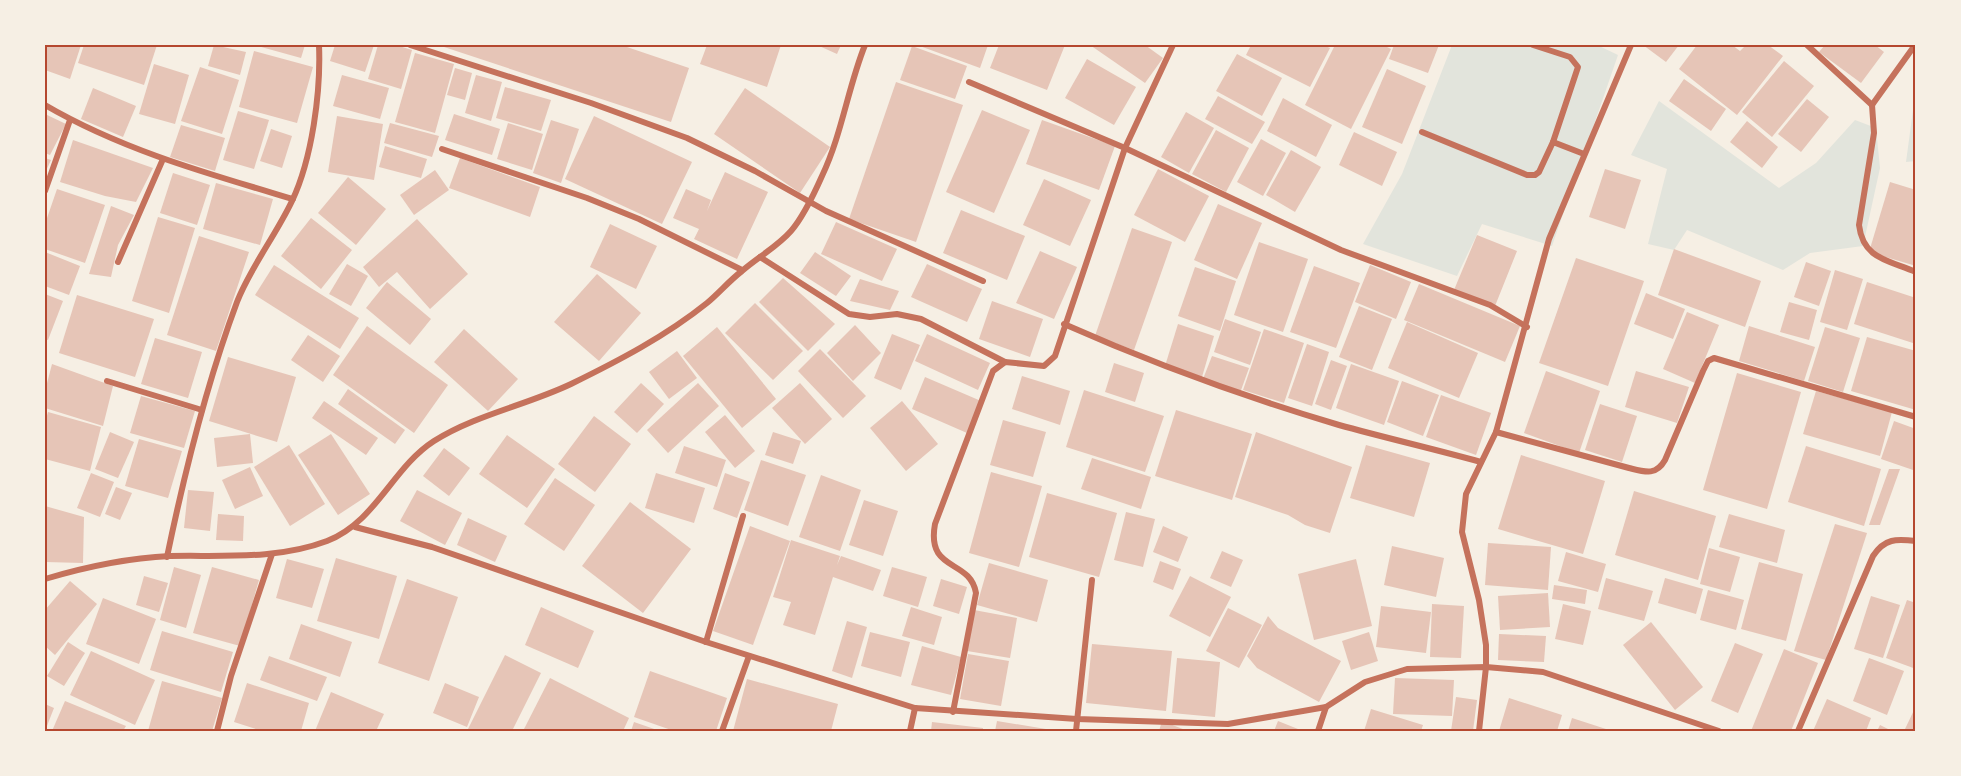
<svg xmlns="http://www.w3.org/2000/svg" width="1961" height="776" viewBox="0 0 1961 776" font-family="'Public Sans',sans-serif">
<style>
.green{fill:#e2e4dc}
.building{fill:#e6c5b7}
.lines{fill:none;stroke-linecap:round;stroke-linejoin:round}
.minor{stroke:#c5725c;stroke-width:6}
.neatline{fill:none;stroke:#b5482f;stroke-width:2}
</style>
<rect width="100%" height="100%" fill="#f6efe4"/>
<g class="green">
<polygon points="1452,45 1597,45 1618,55 1552,246 1482,224 1457,276 1363,244 1402,174"/>
<polygon points="1659,101 1779,188 1816,163 1855,120 1876,128 1880,168 1863,246 1810,253 1783,270 1687,230 1674,250 1648,244 1667,169 1631,155"/>
<polygon points="1916,109 1916,161 1906,162 1913,110"/>
</g>
<g class="building">
<polygon points="45,45 81,45 70,79 45,70"/>
<polygon points="84,45 157,45 144,85 78,63"/>
<polygon points="214,45 246,52 240,75 208,66"/>
<polygon points="254,45 305,45 301,58"/>
<polygon points="335,45 374,45 365,72 330,61"/>
<polygon points="378,45 396,45 412,50 401,89 368,79"/>
<polygon points="438,45 621,45 689,68 671,122"/>
<polygon points="707,45 781,45 767,87 700,64"/>
<polygon points="817,45 841,45 837,54"/>
<polygon points="917,45 988,45 980,68"/>
<polygon points="999,45 1065,45 1047,90 990,68"/>
<polygon points="1090,45 1145,45 1163,58 1145,83"/>
<polygon points="1251,45 1323,45 1330,48 1310,87 1246,55"/>
<polygon points="1335,45 1383,45 1391,49 1351,129 1305,105"/>
<polygon points="1394,45 1439,45 1428,73 1389,59"/>
<polygon points="1643,45 1679,45 1666,62"/>
<polygon points="1697,45 1732,45 1740,51 1746,45 1768,45 1783,56 1737,115 1679,69"/>
<polygon points="1825,45 1875,45 1884,52 1861,83 1819,52"/>
<polygon points="912,46 967,66 955,99 900,80"/>
<polygon points="254,51 313,67 297,123 239,107"/>
<polygon points="415,53 454,64 435,133 395,122"/>
<polygon points="1237,54 1282,78 1262,116 1216,91"/>
<polygon points="1087,59 1136,87 1114,125 1065,98"/>
<polygon points="1784,61 1814,86 1772,137 1742,112"/>
<polygon points="154,64 189,75 175,124 139,114"/>
<polygon points="200,67 239,80 222,134 181,121"/>
<polygon points="455,68 472,73 465,100 447,95"/>
<polygon points="1387,69 1426,86 1402,144 1362,127"/>
<polygon points="342,75 389,88 380,119 333,106"/>
<polygon points="476,75 502,82 491,121 465,113"/>
<polygon points="1684,79 1726,109 1711,131 1669,101"/>
<polygon points="896,82 963,105 916,242 849,219"/>
<polygon points="505,87 551,100 541,131 496,118"/>
<polygon points="93,88 136,106 123,137 81,119"/>
<polygon points="745,88 830,147 800,193 714,134"/>
<polygon points="1218,96 1265,122 1252,144 1205,119"/>
<polygon points="1283,98 1332,125 1316,157 1267,131"/>
<polygon points="1807,99 1829,117 1801,152 1778,134"/>
<polygon points="982,110 1030,130 994,213 946,192"/>
<polygon points="238,111 269,120 254,169 223,160"/>
<polygon points="1186,112 1214,128 1189,173 1161,157"/>
<polygon points="45,114 66,124 50,155 45,153"/>
<polygon points="454,114 500,129 492,155 445,140"/>
<polygon points="337,116 383,124 374,180 328,172"/>
<polygon points="594,116 692,162 662,224 565,179"/>
<polygon points="551,120 579,129 561,183 533,173"/>
<polygon points="1042,120 1115,146 1099,190 1026,164"/>
<polygon points="1747,121 1778,147 1762,168 1730,142"/>
<polygon points="390,123 439,136 432,157 384,143"/>
<polygon points="508,123 543,134 532,170 497,159"/>
<polygon points="181,125 225,138 215,171 170,157"/>
<polygon points="271,129 292,136 282,168 260,161"/>
<polygon points="1216,130 1249,148 1226,192 1192,174"/>
<polygon points="1354,132 1397,152 1382,186 1339,165"/>
<polygon points="1261,139 1286,153 1263,196 1237,182"/>
<polygon points="73,140 153,168 136,202 105,196 60,182"/>
<polygon points="385,146 427,159 421,178 379,167"/>
<polygon points="1291,150 1321,167 1295,212 1266,195"/>
<polygon points="45,158 51,160 45,173"/>
<polygon points="460,158 540,187 530,217 449,188"/>
<polygon points="1158,169 1209,196 1185,242 1134,215"/>
<polygon points="1605,169 1641,180 1625,229 1589,217"/>
<polygon points="435,170 449,190 414,215 400,195"/>
<polygon points="725,172 768,192 737,259 694,239 699,229 673,218 686,189 711,200 707,211"/>
<polygon points="173,173 210,185 197,225 160,213"/>
<polygon points="348,177 386,209 356,245 318,213"/>
<polygon points="1044,179 1091,200 1070,246 1023,225"/>
<polygon points="1890,182 1916,190 1916,266 1869,252"/>
<polygon points="216,183 273,199 260,245 203,229"/>
<polygon points="57,189 105,205 85,263 45,249 45,224"/>
<polygon points="1218,204 1262,223 1237,279 1194,260"/>
<polygon points="111,206 134,215 118,245 111,277 89,274"/>
<polygon points="961,210 1025,236 1007,280 943,253"/>
<polygon points="158,217 195,228 169,313 132,301"/>
<polygon points="311,218 352,250 321,289 281,256"/>
<polygon points="417,219 468,274 430,309 397,272 379,287 363,267"/>
<polygon points="836,222 897,249 882,281 821,254"/>
<polygon points="610,224 657,246 636,289 590,267"/>
<polygon points="1132,228 1172,242 1134,350 1095,336"/>
<polygon points="1477,235 1517,251 1495,306 1454,290"/>
<polygon points="199,236 249,252 216,351 167,335"/>
<polygon points="1259,242 1308,259 1283,332 1234,315"/>
<polygon points="1674,249 1761,281 1745,327 1658,295"/>
<polygon points="1040,251 1077,267 1054,319 1016,303"/>
<polygon points="45,252 80,266 69,295 45,286"/>
<polygon points="815,252 851,276 836,296 800,273"/>
<polygon points="1576,258 1644,281 1608,386 1539,363"/>
<polygon points="1806,262 1831,271 1819,306 1794,297"/>
<polygon points="347,264 368,276 351,306 329,294"/>
<polygon points="927,264 982,289 967,322 911,297"/>
<polygon points="274,265 359,318 340,349 255,295"/>
<polygon points="1370,265 1411,282 1396,319 1355,302"/>
<polygon points="1314,266 1360,283 1336,348 1290,332"/>
<polygon points="1195,267 1236,281 1220,331 1178,316"/>
<polygon points="1835,270 1863,279 1847,330 1820,322"/>
<polygon points="597,274 641,313 599,361 554,322"/>
<polygon points="783,278 835,324 808,351 759,302"/>
<polygon points="860,279 899,291 890,310 850,301"/>
<polygon points="387,282 431,319 410,345 366,308"/>
<polygon points="1867,282 1916,298 1916,344 1854,324"/>
<polygon points="1419,284 1520,326 1505,362 1404,320"/>
<polygon points="1646,293 1685,309 1673,339 1634,324"/>
<polygon points="45,294 63,301 48,340 45,339"/>
<polygon points="77,295 154,319 135,377 59,353"/>
<polygon points="992,301 1043,319 1030,357 979,339"/>
<polygon points="1789,302 1817,310 1809,340 1780,332"/>
<polygon points="755,303 803,351 773,380 725,333"/>
<polygon points="1359,306 1392,319 1372,370 1339,357"/>
<polygon points="1687,312 1719,325 1695,383 1663,369"/>
<polygon points="1225,319 1261,332 1250,365 1214,352"/>
<polygon points="1407,322 1478,353 1459,398 1388,368"/>
<polygon points="1178,324 1214,336 1202,377 1165,366"/>
<polygon points="855,325 881,353 853,381 827,353"/>
<polygon points="367,326 448,385 414,433 333,375"/>
<polygon points="1749,326 1815,347 1804,381 1739,361"/>
<polygon points="717,327 776,399 742,428 683,356"/>
<polygon points="1825,327 1860,338 1843,392 1808,381"/>
<polygon points="464,329 518,379 488,411 434,362"/>
<polygon points="1264,329 1304,343 1284,403 1243,390"/>
<polygon points="892,334 920,345 901,390 874,378"/>
<polygon points="927,334 990,363 978,390 915,361"/>
<polygon points="308,335 340,356 323,382 291,360"/>
<polygon points="1867,337 1916,351 1916,410 1851,391"/>
<polygon points="155,338 202,352 188,398 141,384"/>
<polygon points="1307,344 1329,352 1312,406 1288,398"/>
<polygon points="820,349 866,396 843,418 798,371"/>
<polygon points="677,351 697,378 669,399 649,372"/>
<polygon points="1212,356 1249,368 1240,393 1203,379"/>
<polygon points="228,357 296,377 277,442 209,421"/>
<polygon points="1331,360 1347,366 1331,410 1315,404"/>
<polygon points="1114,363 1144,373 1135,402 1105,392"/>
<polygon points="52,364 113,386 103,426 45,408 45,391"/>
<polygon points="1351,364 1399,381 1384,425 1336,408"/>
<polygon points="1546,371 1600,391 1579,453 1524,433"/>
<polygon points="1636,371 1689,387 1677,423 1625,407"/>
<polygon points="1737,373 1801,392 1767,509 1703,490"/>
<polygon points="1022,376 1070,391 1060,425 1012,409"/>
<polygon points="925,377 981,401 967,433 912,409"/>
<polygon points="1402,381 1439,395 1423,436 1387,422"/>
<polygon points="641,383 664,404 637,433 614,412"/>
<polygon points="698,383 719,406 668,453 647,430"/>
<polygon points="800,383 832,419 805,444 772,408"/>
<polygon points="348,389 405,430 395,444 338,404"/>
<polygon points="1084,390 1164,416 1145,472 1066,447"/>
<polygon points="1816,391 1892,412 1880,456 1803,434"/>
<polygon points="1441,395 1491,413 1476,455 1426,437"/>
<polygon points="141,396 195,411 184,448 130,433"/>
<polygon points="324,401 378,438 366,455 312,418"/>
<polygon points="902,401 938,444 906,471 870,428"/>
<polygon points="1600,404 1637,416 1622,462 1585,450"/>
<polygon points="1176,410 1252,434 1232,500 1155,476"/>
<polygon points="48,412 101,427 90,471 45,459 45,423"/>
<polygon points="725,415 755,451 735,468 705,432"/>
<polygon points="594,416 631,444 595,492 558,464"/>
<polygon points="1003,420 1046,432 1033,477 990,465"/>
<polygon points="1894,421 1916,429 1916,471 1881,459"/>
<polygon points="110,432 134,442 118,478 95,469"/>
<polygon points="773,432 801,441 793,464 765,455"/>
<polygon points="1256,432 1352,467 1330,533 1305,525 1288,515 1235,497"/>
<polygon points="250,434 253,463 217,467 214,438"/>
<polygon points="331,434 370,494 338,515 298,455"/>
<polygon points="507,435 555,469 527,508 479,474"/>
<polygon points="139,439 182,451 168,498 125,486"/>
<polygon points="289,445 325,504 290,526 254,467"/>
<polygon points="1366,445 1430,463 1414,517 1350,498"/>
<polygon points="684,446 726,460 717,487 675,473"/>
<polygon points="1806,446 1881,469 1864,526 1788,502"/>
<polygon points="444,448 470,468 449,496 423,476"/>
<polygon points="1521,455 1605,481 1583,554 1498,529"/>
<polygon points="1092,458 1151,477 1141,509 1081,489"/>
<polygon points="761,460 806,475 788,526 744,510"/>
<polygon points="250,467 263,496 235,509 222,480"/>
<polygon points="1889,469 1900,469 1880,525 1869,525"/>
<polygon points="991,472 1042,486 1019,567 969,553"/>
<polygon points="91,473 114,482 100,517 77,508"/>
<polygon points="656,473 705,488 694,523 645,508"/>
<polygon points="725,473 750,482 737,518 713,509"/>
<polygon points="821,475 861,490 840,551 799,537"/>
<polygon points="555,478 595,505 564,551 524,524"/>
<polygon points="116,487 132,493 120,520 105,514"/>
<polygon points="188,490 214,492 210,531 184,528"/>
<polygon points="417,490 462,513 445,545 400,521"/>
<polygon points="1634,491 1716,516 1698,580 1615,555"/>
<polygon points="1047,493 1117,513 1099,577 1029,557"/>
<polygon points="864,500 898,511 883,556 849,545"/>
<polygon points="630,502 691,549 643,613 582,566"/>
<polygon points="45,506 84,517 83,563 45,562"/>
<polygon points="1126,512 1155,519 1143,567 1114,560"/>
<polygon points="218,514 244,516 243,541 216,540"/>
<polygon points="1729,514 1785,530 1777,563 1719,547"/>
<polygon points="468,518 507,536 495,562 457,545"/>
<polygon points="1835,524 1867,533 1826,660 1794,651"/>
<polygon points="750,526 790,541 753,645 713,631"/>
<polygon points="1163,526 1188,537 1178,562 1153,552"/>
<polygon points="791,540 840,556 837,565 841,556 881,570 873,591 833,577 815,635 783,625 791,602 773,597"/>
<polygon points="1488,543 1551,547 1548,590 1485,585"/>
<polygon points="1392,546 1444,558 1436,597 1384,585"/>
<polygon points="1709,548 1740,557 1730,592 1700,584"/>
<polygon points="1222,551 1243,560 1231,587 1210,578"/>
<polygon points="1566,552 1606,564 1598,592 1558,581"/>
<polygon points="336,558 397,576 379,639 317,621"/>
<polygon points="287,559 324,569 312,608 276,598"/>
<polygon points="1356,559 1372,626 1314,640 1298,574"/>
<polygon points="1160,561 1181,569 1173,590 1153,582"/>
<polygon points="1759,562 1803,574 1786,641 1741,629"/>
<polygon points="989,563 1048,580 1037,622 977,605"/>
<polygon points="174,567 201,575 186,628 160,620"/>
<polygon points="212,567 259,580 240,646 193,633"/>
<polygon points="892,567 927,577 918,607 883,596"/>
<polygon points="144,576 168,583 159,612 136,605"/>
<polygon points="1190,576 1231,597 1210,637 1169,616"/>
<polygon points="1606,578 1653,591 1644,621 1598,609"/>
<polygon points="1665,578 1703,589 1696,614 1658,603"/>
<polygon points="407,579 458,597 429,681 378,663"/>
<polygon points="941,579 967,587 959,614 933,606"/>
<polygon points="70,581 97,604 55,655 45,646 45,610"/>
<polygon points="1554,585 1587,590 1585,604 1552,599"/>
<polygon points="1708,590 1744,600 1736,630 1700,620"/>
<polygon points="1548,593 1550,627 1500,630 1498,596"/>
<polygon points="1871,596 1900,605 1883,658 1854,649"/>
<polygon points="103,598 156,619 139,664 86,644"/>
<polygon points="1907,600 1916,603 1916,669 1886,658"/>
<polygon points="1432,604 1464,606 1461,658 1430,657"/>
<polygon points="1563,604 1591,611 1583,645 1555,639"/>
<polygon points="1381,606 1431,612 1426,653 1376,647"/>
<polygon points="541,607 594,631 578,668 525,645"/>
<polygon points="911,607 942,617 934,645 902,636"/>
<polygon points="1228,608 1262,625 1239,668 1206,651"/>
<polygon points="974,610 1017,618 1010,658 967,651"/>
<polygon points="1268,616 1278,628 1341,661 1319,702 1257,668 1247,656"/>
<polygon points="847,621 867,627 852,678 832,671"/>
<polygon points="1651,622 1703,687 1675,710 1623,645"/>
<polygon points="301,624 352,642 340,677 289,659"/>
<polygon points="162,631 233,652 221,692 150,670"/>
<polygon points="870,632 910,642 901,677 861,666"/>
<polygon points="1369,632 1378,661 1351,670 1342,641"/>
<polygon points="1499,634 1546,636 1544,662 1498,660"/>
<polygon points="68,642 85,653 64,686 47,676"/>
<polygon points="1735,643 1763,654 1738,713 1711,701"/>
<polygon points="1092,644 1172,651 1166,711 1086,703"/>
<polygon points="922,646 961,657 951,695 911,685"/>
<polygon points="1784,649 1818,663 1791,731 1751,731"/>
<polygon points="91,651 155,680 135,725 70,695"/>
<polygon points="968,654 1009,661 1001,706 960,699"/>
<polygon points="505,655 541,673 512,731 467,731"/>
<polygon points="269,656 327,677 317,701 260,680"/>
<polygon points="1177,658 1220,662 1215,717 1172,713"/>
<polygon points="1869,658 1904,671 1887,715 1853,701"/>
<polygon points="650,671 727,698 716,731 674,731 634,717"/>
<polygon points="550,678 629,718 623,731 523,731"/>
<polygon points="1395,678 1454,680 1452,716 1393,714"/>
<polygon points="747,679 838,704 831,731 733,731"/>
<polygon points="162,681 222,698 212,731 148,731"/>
<polygon points="247,683 309,703 301,731 262,731 234,722"/>
<polygon points="445,683 479,697 467,727 433,713"/>
<polygon points="331,692 384,714 376,731 315,731"/>
<polygon points="1456,697 1477,700 1473,731 1451,731"/>
<polygon points="1509,698 1562,715 1557,731 1499,731"/>
<polygon points="1827,699 1871,718 1866,731 1813,731"/>
<polygon points="65,701 126,726 123,731 52,731"/>
<polygon points="45,704 54,708 45,731"/>
<polygon points="1916,706 1916,731 1909,731 1905,729"/>
<polygon points="1371,709 1423,725 1421,731 1364,731"/>
<polygon points="1572,718 1606,729 1605,731 1568,731"/>
<polygon points="997,721 1052,730 1051,731 995,731"/>
<polygon points="1162,721 1188,731 1159,731"/>
<polygon points="1278,721 1303,731 1274,731"/>
<polygon points="634,722 660,731 631,731"/>
<polygon points="932,722 983,728 983,731 931,731"/>
<polygon points="1880,725 1892,731 1877,731"/>
</g>
<g class="lines">
<g class="minor">
<polyline points="410,45 591,103 687,138 755,171 826,211 983,281"/>
<polyline points="1533,45 1570,57 1578,67 1553,142"/>
<polyline points="1807,45 1872,105"/>
<polyline points="969,82 1125,148 1341,250 1490,305 1527,327"/>
<path d="M45 105C122 150 209 174 293 199"/>
<path d="M1872 105 1874 133 1859 225C1863 259 1888 260 1916 272"/>
<polyline points="1872,105 1915,45"/>
<polyline points="1422,132 1527,175 1535,175 1539,172 1553,142 1584,154"/>
<polyline points="442,149 587,198 639,219 742,270"/>
<polyline points="45,191 70,120"/>
<polyline points="760,257 849,314 870,317 897,314 921,319 1005,362"/>
<polyline points="118,262 163,159"/>
<path d="M1064 324C1154 364 1245 397 1339 425 1386 438 1434 449 1481 462"/>
<polyline points="107,381 202,410"/>
<path d="M1496 432 1629 468C1645 472 1656 476 1665 460L1703 371 1708 361 1714 358 1916 417"/>
<polyline points="355,527 432,547 706,642 915,708 1077,719 1228,724 1326,707 1365,682 1407,669 1486,667 1543,672 1719,731"/>
<path d="M167 557C185 470 206 385 237 302 250 268 276 235 292 201 312 159 321 92 319 45"/>
<path d="M45 579C85 567 128 558 170 556 222 555 277 560 327 541 376 522 392 468 434 441 475 415 527 405 571 384 618 361 666 336 707 303 719 293 729 281 742 271 758 257 777 247 791 231 804 216 814 194 822 176 842 134 848 87 865 45"/>
<polyline points="706,642 743,516"/>
<path d="M953 712 976 593C970 558 926 573 935 524L993 371 1005 362 1044 366 1055 356 1125 148 1173 45"/>
<polyline points="217,731 231,676 272,554"/>
<polyline points="722,731 749,656"/>
<polyline points="910,731 915,708"/>
<polyline points="1076,731 1092,580"/>
<polyline points="1318,731 1326,707"/>
<polyline points="1479,731 1486,667 1486,645 1479,600 1462,532 1466,494 1496,432 1549,239 1631,45"/>
<path d="M1798 731 1873 556C1885 538 1896 539 1916 541"/>
</g>
</g>
<rect width="1961" height="776" fill="none" stroke="#f6efe4" stroke-width="93"/>
<rect x="46" y="46" width="1868" height="684" class="neatline"/>
</svg>
